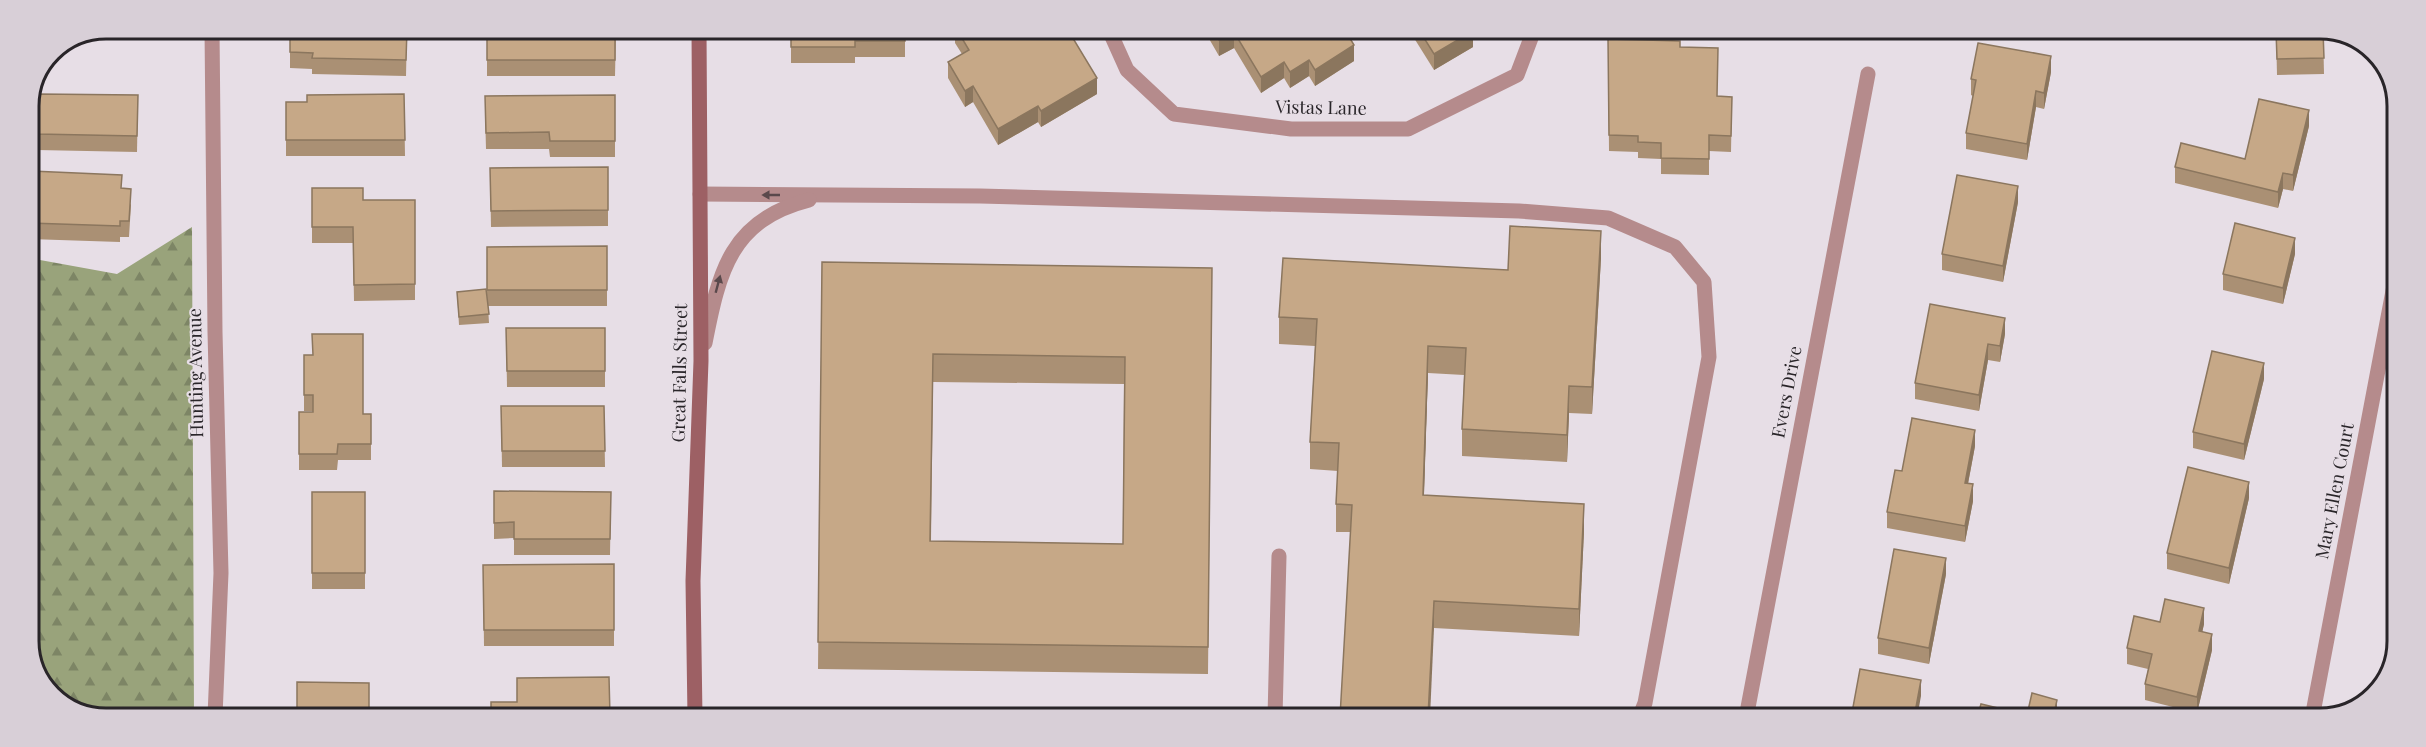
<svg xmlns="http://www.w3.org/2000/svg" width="2426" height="747" viewBox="0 0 2426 747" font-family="'Playfair Display',serif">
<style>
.forest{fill:url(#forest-firs)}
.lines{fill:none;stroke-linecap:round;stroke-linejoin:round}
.lane{stroke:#b58b8c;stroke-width:15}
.street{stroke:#b58b8c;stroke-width:15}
.secondary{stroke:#9d6064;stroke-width:15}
.wall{fill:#aa9074;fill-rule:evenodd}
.shaded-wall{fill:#8b765e}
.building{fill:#c6a887;stroke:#8b765e;stroke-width:1.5;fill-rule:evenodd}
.oneway{fill:#5a494c}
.labels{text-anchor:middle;stroke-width:4.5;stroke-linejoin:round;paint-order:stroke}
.street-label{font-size:18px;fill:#292529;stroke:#e7dee6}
.rim{fill:none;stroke:#292529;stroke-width:3}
</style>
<defs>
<pattern id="forest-firs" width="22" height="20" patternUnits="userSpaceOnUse" patternTransform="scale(1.5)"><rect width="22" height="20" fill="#99a37b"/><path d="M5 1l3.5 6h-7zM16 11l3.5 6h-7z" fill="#7d8565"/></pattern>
</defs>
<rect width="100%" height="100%" fill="#e7dee6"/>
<polygon class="forest" points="192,227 194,716 86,716 45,688 29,647 29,258 117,274"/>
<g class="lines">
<g class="lane">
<polyline points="700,194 980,196 1519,211 1608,218 1675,247 1704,282 1709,357 1645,703 1639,718"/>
<path d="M705 343C719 271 731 220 809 200"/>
<polyline points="1275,717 1279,556"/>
</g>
<g class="street">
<polyline points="212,29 215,332 221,573 215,716"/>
<polyline points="1109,30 1127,70 1174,114 1291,129 1408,129 1517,75 1534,30"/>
<polyline points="1746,718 1868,74"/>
<polyline points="2312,718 2397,270"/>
</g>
<polyline class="secondary" points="695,717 693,581 701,361 699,29"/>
</g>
<g class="wall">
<polygon points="290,29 407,29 406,76 312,74 312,69 290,68"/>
<polygon points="487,29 616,29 615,76 487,76"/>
<polygon points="791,29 905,29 905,57 855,57 855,63 791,63"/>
<polygon points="955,30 1060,30 1097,94 1041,127 1038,122 998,145 973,102 965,107 948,78 948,62 962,54 955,43"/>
<polygon points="1204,30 1354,30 1347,34 1354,61 1315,86 1309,76 1290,88 1284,78 1261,93 1234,48 1219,56"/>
<polygon points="1409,30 1484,30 1474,36 1473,34 1473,47 1434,70"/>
<polygon points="2276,31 2323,31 2324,74 2277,75"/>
<polygon points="1608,39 1680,47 1717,96 1732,97 1731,152 1709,151 1709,175 1661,174 1661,159 1638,158 1638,152 1609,151"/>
<polygon points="2051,72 2044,109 2036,107 2027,160 1966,149 1966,133 1973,96 1971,95 1971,79"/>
<polygon points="37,94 138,95 137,152 37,150"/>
<polygon points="404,94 405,156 286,156 286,102 307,102"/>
<polygon points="615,95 615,157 550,157 549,149 486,149 485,112"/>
<polygon points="2309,126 2293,191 2283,189 2278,208 2175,183 2175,167 2245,159"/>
<polygon points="608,167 608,226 491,227 490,168"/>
<polygon points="122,188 131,205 129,237 120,237 120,242 29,239 29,223"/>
<polygon points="312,188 363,200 415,200 415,300 354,301 353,243 312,243"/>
<polygon points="2018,202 2003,282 1942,270 1942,254"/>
<polygon points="607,246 607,306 488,306 489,323 459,325 457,292 487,298 487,247"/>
<polygon points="2295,254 2283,304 2223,290 2223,274"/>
<polygon points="1601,258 1592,414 1569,413 1567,462 1462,456 1462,429 1464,375 1428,373 1424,495 1584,531 1579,636 1434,628 1350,532 1336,532 1336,504 1338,471 1310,469 1310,442 1315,346 1279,344 1279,317 1508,270"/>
<path d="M822 262 1212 268 1208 674 818 669ZM933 382 1124 384 1123 544 931 541Z"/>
<polygon points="506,328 605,328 605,387 507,387"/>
<polygon points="2005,334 2000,362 1988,360 1979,411 1915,399 1915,383"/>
<polygon points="304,355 363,414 371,414 371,460 338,460 337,470 299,470 299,412 313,412 313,411 304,411"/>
<polygon points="2264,379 2244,460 2193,448 2193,432"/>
<polygon points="501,406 604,406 605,467 502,467"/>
<polygon points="1975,446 1968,484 1973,501 1965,542 1887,528 1887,512 1902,471"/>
<polygon points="494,491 611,492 610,555 514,555 514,538 494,539"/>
<rect x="312" y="492" width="53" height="97"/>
<polygon points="2249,498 2229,584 2167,569 2167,553"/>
<polygon points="614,564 614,646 484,646 483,565"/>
<polygon points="1946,574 1929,664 1878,654 1878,638"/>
<polygon points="2160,622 2204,624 2202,632 2212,650 2197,713 2145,700 2145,684 2148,669 2127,664 2127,648"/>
</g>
<g class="shaded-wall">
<polygon points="1340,30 1354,30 1340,39"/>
<polygon points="1474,30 1484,30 1474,36"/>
<polygon points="1473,31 1473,47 1434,70 1434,54"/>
<polygon points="1234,32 1234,48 1219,56 1219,40"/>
<polygon points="1354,45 1354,61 1315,86 1315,70"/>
<polygon points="2051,56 2051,72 2044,109 2044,93"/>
<polygon points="1309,60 1309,76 1290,88 1290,72"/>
<polygon points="1284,62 1284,78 1261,93 1261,77"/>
<polygon points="1097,78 1097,94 1041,127 1041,111"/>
<polygon points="973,86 973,102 965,107 965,91"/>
<polygon points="2036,91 2036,107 2027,160 2027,144"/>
<polygon points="1038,106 1038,122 998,145 998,129"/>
<polygon points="2309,110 2309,126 2293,191 2293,175"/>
<polygon points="2283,173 2283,189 2278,208 2278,192"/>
<polygon points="2018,186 2018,202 2003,282 2003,266"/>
<polygon points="1601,231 1601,258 1592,414 1592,387"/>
<polygon points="2295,238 2295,254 2283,304 2283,288"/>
<polygon points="2005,318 2005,334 2000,362 2000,346"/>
<polygon points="1988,344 1988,360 1979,411 1979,395"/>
<polygon points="1428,346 1428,373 1423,522 1423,495"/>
<polygon points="2264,363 2264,379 2244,460 2244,444"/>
<polygon points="1569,386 1569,413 1567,462 1567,435"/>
<polygon points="1975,430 1975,446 1965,499 1965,483"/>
<polygon points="2249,482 2249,498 2229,584 2229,568"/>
<polygon points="1973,484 1973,501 1965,542 1965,526"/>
<polygon points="1584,504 1584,531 1579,636 1579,609"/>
<polygon points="1946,558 1946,574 1929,664 1929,648"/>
<polygon points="1434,601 1434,628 1430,717 1428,717"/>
<polygon points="2204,608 2204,624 2199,647 2199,631"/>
<polygon points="2212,634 2212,650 2197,713 2197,697"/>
<polygon points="1921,680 1921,696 1917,718 1914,718"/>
<polygon points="2057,700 2057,718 2053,718"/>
</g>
<g class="building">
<polygon points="290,29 407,29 406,60 312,58 313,53 290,52"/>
<rect x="487" y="29" width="128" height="31"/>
<polygon points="791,29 905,29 905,41 855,41 855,47 791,47"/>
<polygon points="957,30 1060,30 1062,33 1068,30 1097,78 1041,111 1038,106 998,129 973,86 965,91 948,62 969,50"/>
<polygon points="1213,30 1345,30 1354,45 1315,70 1309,60 1290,72 1284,62 1261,77 1234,32 1219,40"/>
<polygon points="1419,30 1472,30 1473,31 1434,54"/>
<polygon points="2276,31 2323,31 2324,58 2277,59"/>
<polygon points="1608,39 1680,41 1680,47 1718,48 1717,96 1732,97 1731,136 1709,135 1709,159 1661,158 1661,143 1638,142 1638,136 1609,135"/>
<polygon points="1978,43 2051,56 2044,93 2036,91 2027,144 1966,133 1976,80 1971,79"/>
<polygon points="37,94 138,95 137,136 37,134"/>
<polygon points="404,94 405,140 286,140 286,102 307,102 307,95"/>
<polygon points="615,95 615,141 550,141 549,132 486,133 485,96"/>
<polygon points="2259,99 2309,110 2293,175 2283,173 2278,192 2175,167 2181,143 2245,159"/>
<polygon points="608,167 608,210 491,211 490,168"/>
<polygon points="31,171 122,175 121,188 131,189 129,221 120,221 120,226 29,223"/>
<polygon points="1957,175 2018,186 2003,266 1942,254"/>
<polygon points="312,188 363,188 363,200 415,200 415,284 354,285 353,227 312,227"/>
<polygon points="2235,223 2295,238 2283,288 2223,274"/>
<polygon points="1510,226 1601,231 1592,387 1569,386 1567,435 1462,429 1466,348 1428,346 1423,495 1584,504 1579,609 1434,601 1428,717 1340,717 1352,505 1336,504 1339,443 1310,442 1317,319 1279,317 1283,258 1508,270"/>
<polygon points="607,246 607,290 487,290 487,247"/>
<path d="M822 262 1212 268 1208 647 818 642ZM933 354 1125 357 1123 544 930 541Z"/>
<polygon points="486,289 489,314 459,317 457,292"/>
<polygon points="1930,304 2005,318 2000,346 1988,344 1979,395 1915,383"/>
<polygon points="506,328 605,328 605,371 507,371"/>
<polygon points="312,334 363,334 363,414 371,414 371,444 338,444 337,454 299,454 299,412 313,412 313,395 304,395 304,355 313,355"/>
<polygon points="2212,351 2264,363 2244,444 2193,432"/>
<polygon points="501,406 604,406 605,451 502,451"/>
<polygon points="1912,418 1975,430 1965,483 1973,484 1965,526 1887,512 1895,470 1902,471"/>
<polygon points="2188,467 2249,482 2229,568 2167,553"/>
<polygon points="494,491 611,492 610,539 514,539 514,522 494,523"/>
<rect x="312" y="492" width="53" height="81"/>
<polygon points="1894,549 1946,558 1929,648 1878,638"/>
<polygon points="614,564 614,630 484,630 483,565"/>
<polygon points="2165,599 2204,608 2199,631 2212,634 2197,697 2145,684 2152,654 2127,648 2134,616 2160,622"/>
<polygon points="1860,669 1921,680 1914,718 1851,718"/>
<polygon points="609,677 610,716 491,716 491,702 517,702 517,678"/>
<polygon points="297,682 369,683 369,713 398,713 398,716 297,716"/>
<polygon points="2032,693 2057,700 2053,718 1977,718 1981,704 2027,715"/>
<polygon points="2139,713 2161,718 2137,718"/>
</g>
<defs><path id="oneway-solid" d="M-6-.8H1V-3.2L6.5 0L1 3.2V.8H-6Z" transform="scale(1.5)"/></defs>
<g class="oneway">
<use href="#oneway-solid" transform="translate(771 195) rotate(-180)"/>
<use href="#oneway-solid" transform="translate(718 284) rotate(-75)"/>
</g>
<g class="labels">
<g class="street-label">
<text transform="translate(1321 108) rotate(1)" y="6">Vistas Lane</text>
<text transform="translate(196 373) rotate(-91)" y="6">Hunting Avenue</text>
<text transform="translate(680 373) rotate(-89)" y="6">Great Falls Street</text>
<text transform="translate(1787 392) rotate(-79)" y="6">Evers Drive</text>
<text transform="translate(2335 491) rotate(-79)" y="6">Mary Ellen Court</text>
</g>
</g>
<path d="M0 0H2426V747H0ZM106 39H2320A67 67 0 0 1 2387 106V641A67 67 0 0 1 2320 708H106A67 67 0 0 1 39 641V106A67 67 0 0 1 106 39Z" fill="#d8cfd7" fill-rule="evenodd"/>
<path class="rim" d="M106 39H2320A67 67 0 0 1 2387 106V641A67 67 0 0 1 2320 708H106A67 67 0 0 1 39 641V106A67 67 0 0 1 106 39Z"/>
</svg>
